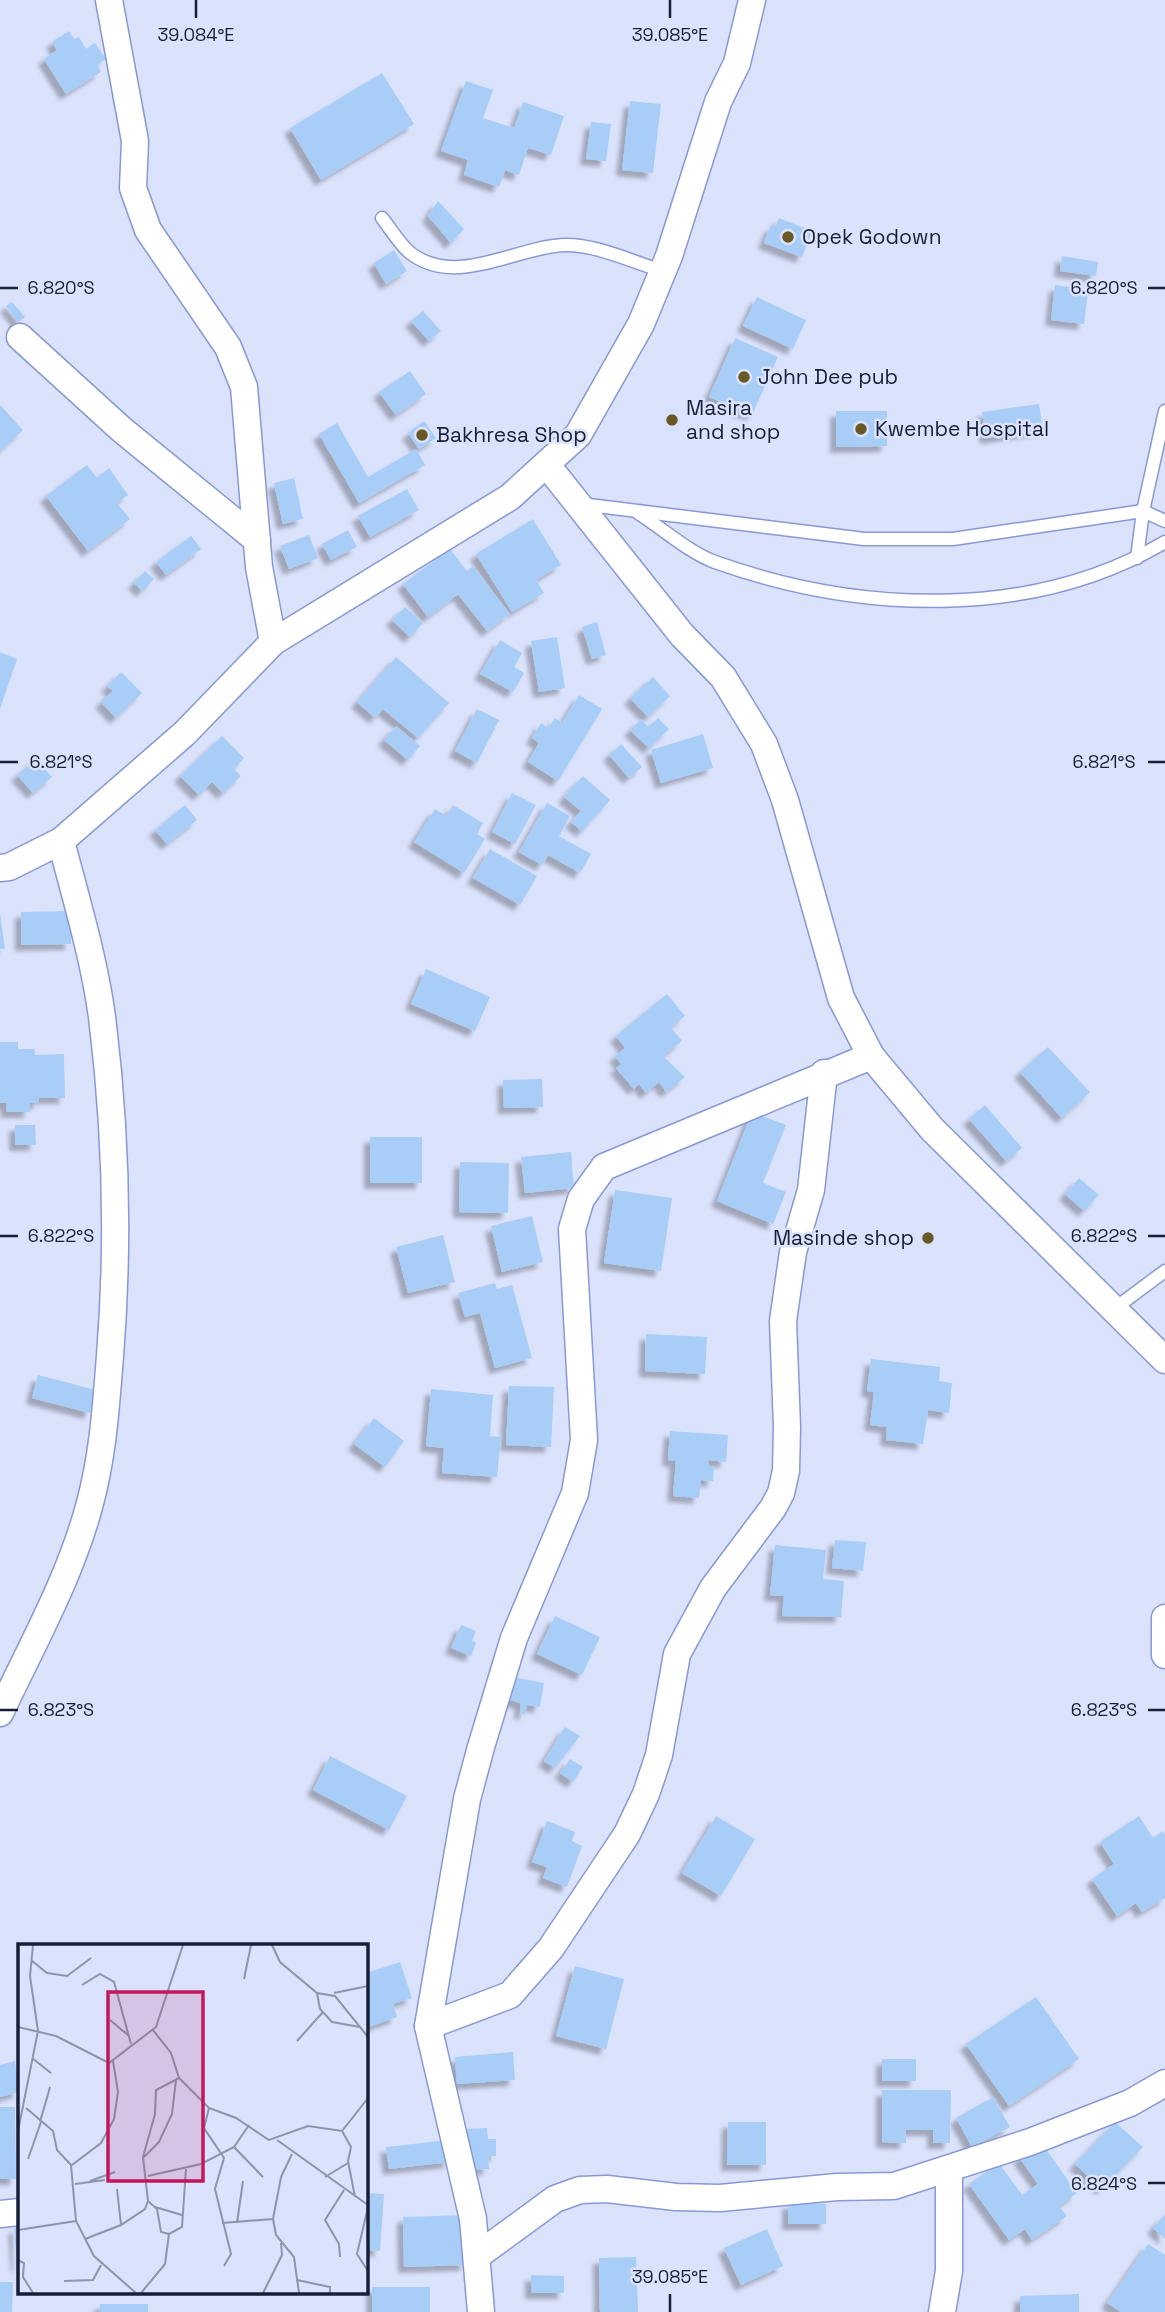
<svg xmlns="http://www.w3.org/2000/svg" width="1165" height="2312" viewBox="0 0 1165 2312" font-family="'Space Grotesk',sans-serif">
<style>
.building{fill:#a8cdf7;filter:url(#shadow)}
.lines{fill:none;stroke-linecap:round;stroke-linejoin:round}
.lane-casing{stroke:#8898d4;stroke-width:15}
.street-casing{stroke:#8898d4;stroke-width:29}
.lane{stroke:#fff;stroke-width:12}
.street{stroke:#fff;stroke-width:26}
.ticks{fill:none;stroke:#181e35;stroke-width:2.5}
.poi-dot{fill:#695926;stroke:#dbe2fc;stroke-width:2.5}
.labels{text-anchor:middle;stroke-width:5;stroke-linejoin:round;paint-order:stroke}
.poi-label{font-size:21px;fill:#181e35;stroke:#dbe2fc;text-anchor:start}
.inset-road{fill:none;stroke:#8d94ac;stroke-width:2}
.view{fill:#c2185b;fill-opacity:0.15;stroke:#c2185b;stroke-width:3.5}
.inset-edge{fill:none;stroke:#181e35;stroke-width:3.5}
.ticks-label{font-size:18px;text-anchor:middle;fill:#181e35;stroke:#dbe2fc;stroke-width:5;stroke-linejoin:round;paint-order:stroke}
</style>
<defs>
<filter id="shadow"><feDropShadow dx="-6" dy="6" stdDeviation="2" flood-color="#0004"/></filter>
</defs>
<rect width="100%" height="100%" fill="#dbe2fc"/>
<g class="building">
<polygon points="69,31 74,39 79,37 86,49 95,43 106,59 97,65 101,72 66,94 44,59 57,50 52,42"/>
<polygon points="382,73 414,124 321,180 290,128"/>
<polygon points="466,81 493,90 483,118 514,128 523,102 564,116 551,155 528,148 519,175 505,170 499,187 464,175 468,160 441,151"/>
<polygon points="630,101 661,104 653,173 622,170"/>
<polygon points="591,122 611,124 606,161 586,159"/>
<polygon points="438,201 464,229 451,243 428,216"/>
<polygon points="779,218 812,231 802,257 764,243 771,225 775,227"/>
<polygon points="394,250 407,271 386,284 374,263"/>
<polygon points="1062,256 1098,262 1096,276 1060,271"/>
<polygon points="1055,285 1088,290 1084,324 1051,320"/>
<polygon points="757,297 806,320 793,349 743,326"/>
<polygon points="12,302 25,317 18,322 6,306"/>
<polygon points="423,311 441,331 429,341 411,321"/>
<polygon points="735,338 778,357 752,415 709,397"/>
<polygon points="410,371 426,394 396,415 379,392"/>
<polygon points="1039,404 1043,430 986,438 982,412"/>
<polygon points="0,405 23,430 0,451"/>
<polygon points="836,411 887,411 887,446 836,447"/>
<polygon points="424,421 436,438 419,449 408,433"/>
<polygon points="337,423 368,477 416,449 425,465 359,503 319,434"/>
<polygon points="87,465 97,478 109,468 128,495 117,503 130,519 88,551 46,496"/>
<polygon points="294,478 303,519 283,524 274,483"/>
<polygon points="407,489 419,510 370,537 358,516"/>
<polygon points="533,519 561,565 536,580 544,593 512,612 476,554"/>
<polygon points="348,530 357,547 331,560 322,544"/>
<polygon points="309,535 318,558 289,569 280,546"/>
<polygon points="191,536 201,549 166,575 156,562"/>
<polygon points="450,549 467,571 473,566 510,614 487,631 458,594 428,617 403,584"/>
<polygon points="145,571 154,579 142,591 134,583"/>
<polygon points="405,607 423,623 410,637 392,620"/>
<polygon points="597,622 606,655 592,659 582,627"/>
<polygon points="557,637 565,688 539,692 531,641"/>
<polygon points="500,640 522,653 514,667 524,673 513,692 480,674"/>
<polygon points="0,652 17,659 0,709"/>
<polygon points="396,657 449,703 418,738 383,709 375,718 357,702"/>
<polygon points="121,672 142,693 116,718 101,702 113,691 107,686"/>
<polygon points="653,677 670,696 648,717 630,698"/>
<polygon points="579,695 602,709 558,781 528,762 539,743 532,738 541,723 548,728 555,718 562,723"/>
<polygon points="477,709 499,720 477,763 455,751"/>
<polygon points="658,718 669,729 649,748 630,730 641,719 648,727"/>
<polygon points="396,726 420,746 408,760 384,740"/>
<polygon points="703,734 713,768 661,783 651,750"/>
<polygon points="222,736 244,758 234,769 241,776 223,793 212,782 199,795 180,776"/>
<polygon points="621,744 642,767 629,778 609,755"/>
<polygon points="36,759 52,777 33,793 17,775"/>
<polygon points="583,776 610,800 582,831 571,822 581,811 564,797"/>
<polygon points="512,793 536,805 515,844 492,832"/>
<polygon points="547,803 570,816 559,836 591,854 580,873 548,855 542,865 519,852"/>
<polygon points="185,805 197,820 167,844 155,830"/>
<polygon points="453,805 483,823 477,834 485,839 464,873 414,842 435,809 446,816"/>
<polygon points="490,849 537,876 520,905 473,878"/>
<polygon points="71,911 71,944 21,945 21,912"/>
<polygon points="0,913 5,949 0,949"/>
<polygon points="426,969 490,997 475,1031 411,1004"/>
<polygon points="667,994 685,1016 671,1027 682,1041 663,1056 685,1077 666,1092 659,1082 646,1093 639,1084 634,1089 616,1068 621,1064 615,1056 625,1048 616,1036"/>
<polygon points="0,1042 18,1042 18,1049 35,1049 35,1055 64,1054 65,1098 39,1098 39,1103 30,1103 30,1112 7,1112 6,1103 0,1103"/>
<polygon points="1048,1047 1090,1092 1062,1118 1020,1072"/>
<polygon points="542,1079 543,1107 504,1108 503,1080"/>
<polygon points="985,1105 1022,1148 1006,1161 969,1119"/>
<polygon points="752,1112 786,1125 763,1183 786,1192 773,1224 717,1201"/>
<polygon points="15,1125 35,1125 36,1145 15,1145"/>
<rect x="370" y="1137" width="52" height="46"/>
<polygon points="571,1152 574,1188 525,1193 521,1157"/>
<polygon points="460,1162 509,1163 508,1213 459,1212"/>
<polygon points="1079,1178 1099,1195 1084,1211 1065,1194"/>
<polygon points="615,1190 672,1198 661,1271 604,1263"/>
<polygon points="532,1216 543,1262 502,1272 491,1226"/>
<polygon points="443,1235 455,1282 408,1293 396,1247"/>
<polygon points="495,1283 497,1289 512,1285 532,1358 495,1368 480,1313 465,1317 458,1293"/>
<polygon points="646,1334 707,1337 705,1374 645,1371"/>
<polygon points="871,1359 940,1367 939,1381 952,1383 949,1413 928,1410 923,1444 886,1440 887,1427 870,1425 874,1392 867,1391"/>
<polygon points="38,1375 96,1390 90,1413 32,1398"/>
<polygon points="509,1386 554,1387 551,1447 506,1445"/>
<polygon points="431,1389 493,1395 490,1436 501,1437 497,1477 442,1473 444,1448 426,1446"/>
<polygon points="374,1418 404,1441 385,1467 354,1444"/>
<polygon points="670,1431 728,1435 726,1462 709,1460 709,1466 714,1466 713,1481 701,1480 699,1498 673,1496 676,1461 668,1460"/>
<polygon points="835,1540 866,1542 863,1571 832,1568"/>
<polygon points="775,1545 826,1550 823,1579 844,1581 841,1617 782,1616 784,1596 770,1595"/>
<polygon points="555,1616 600,1637 582,1675 537,1654"/>
<polygon points="461,1625 476,1631 472,1641 476,1643 471,1656 451,1648"/>
<polygon points="513,1677 544,1683 540,1707 527,1705 525,1714 520,1713 521,1703 509,1700"/>
<polygon points="565,1727 580,1736 555,1768 544,1761"/>
<polygon points="330,1756 407,1796 389,1830 313,1790"/>
<polygon points="570,1759 583,1767 573,1782 560,1773"/>
<polygon points="716,1816 755,1839 721,1896 682,1873"/>
<polygon points="1139,1816 1153,1838 1163,1831 1165,1835 1165,1898 1142,1912 1136,1903 1117,1916 1092,1879 1114,1864 1100,1842"/>
<polygon points="547,1821 575,1832 572,1841 582,1846 567,1887 543,1878 547,1867 532,1862"/>
<polygon points="400,1962 412,1998 393,2004 397,2017 366,2028 366,1973"/>
<polygon points="575,1966 624,1979 606,2049 556,2036"/>
<polygon points="1036,1997 1079,2059 1009,2106 966,2044"/>
<polygon points="513,2052 515,2080 457,2084 455,2057"/>
<rect x="882" y="2059" width="34" height="22"/>
<polygon points="15,2061 19,2092 0,2097 0,2065"/>
<polygon points="882,2090 951,2090 950,2143 933,2143 933,2130 906,2130 906,2143 882,2142"/>
<polygon points="993,2097 1010,2127 972,2147 956,2118"/>
<polygon points="0,2107 15,2107 16,2179 0,2179"/>
<polygon points="728,2122 766,2122 766,2165 727,2165"/>
<polygon points="1115,2122 1143,2147 1102,2189 1075,2164"/>
<polygon points="487,2128 488,2139 496,2139 496,2156 488,2156 489,2169 463,2170 462,2129"/>
<polygon points="448,2140 450,2162 389,2169 386,2147"/>
<polygon points="1041,2142 1077,2193 1059,2206 1067,2216 1032,2240 1025,2229 1009,2240 969,2184 999,2163 1022,2195 1038,2184 1019,2157"/>
<polygon points="366,2193 384,2194 380,2251 366,2250"/>
<polygon points="788,2203 826,2204 826,2224 788,2224"/>
<polygon points="1165,2214 1165,2239 1153,2228"/>
<polygon points="465,2215 466,2265 404,2267 403,2217"/>
<polygon points="19,2227 19,2266 17,2266 14,2228"/>
<polygon points="767,2229 783,2266 741,2285 724,2248"/>
<polygon points="1148,2244 1165,2255 1165,2312 1121,2312 1107,2303"/>
<polygon points="636,2257 638,2312 600,2312 599,2258"/>
<polygon points="531,2275 564,2276 564,2293 531,2293"/>
<polygon points="0,2282 13,2282 12,2312 0,2312"/>
<rect x="372" y="2287" width="58" height="25"/>
<polygon points="1079,2294 1079,2312 1020,2312 1020,2296"/>
<rect x="100" y="2304" width="48" height="8"/>
</g>
<g class="lines">
<defs>
<g id="lane">
<path d="M382 218C390 228 399 243 409 252 455 289 515 247 564 245 596 244 632 262 663 271"/>
<polyline points="581,504 864,539 953,539 1143,511 1165,521"/>
<path d="M638 513C662 528 688 552 715 562 858 613 1031 621 1165 542"/>
<polyline points="1137,558 1143,511 1165,411"/>
<polyline points="1114,1309 1165,1271"/>
</g>
<g id="street">
<polyline points="109,0 135,141 133,188 148,230 228,347 244,387 259,567 273,642"/>
<polyline points="20,337 121,429 257,540"/>
<polyline points="547,465 682,635 723,677 764,744 785,800 841,998 871,1056 932,1129 1165,1360"/>
<polyline points="0,868 9,867 61,841 185,733 273,642 510,497 578,435 641,324 669,256 718,102 737,63 752,0"/>
<polyline points="1165,1618 1165,1655"/>
<path d="M0 1713C32 1645 71 1576 90 1503 103 1455 106 1406 110 1356 119 1243 116 1129 102 1017 94 958 76 899 61 841"/>
<polyline points="428,2026 510,1995 551,1948 627,1834 646,1794 659,1755 677,1654 713,1588 773,1508 781,1493 786,1471 787,1427 783,1321 793,1252 811,1190 824,1073"/>
<polyline points="0,2214 19,2212"/>
<polyline points="477,2256 555,2199 580,2190 607,2189 676,2197 720,2198 837,2187 894,2186 1030,2142 1130,2103 1165,2083"/>
<polyline points="481,2312 473,2219 428,2026 467,1799 481,1747 514,1638 575,1493 584,1440 572,1229 581,1199 604,1167 871,1056"/>
<polyline points="942,2312 949,2271 949,2170"/>
</g>
</defs>
<use href="#lane" class="lane-casing"/>
<use href="#street" class="street-casing"/>
<use href="#lane" class="lane"/>
<use href="#street" class="street"/>
</g>
<path class="ticks" d="M196 0V18M670 0V18M0 288H18M1148 288H1165M0 762H18M1148 762H1165M0 1236H18M1148 1236H1165M0 1710H18M1148 1710H1165M1148 2183H1165M670 2294V2312"/>
<g class="poi-dot">
<circle cx="788" cy="237" r="7"/>
<circle cx="744" cy="377" r="7"/>
<circle cx="672" cy="420" r="7"/>
<circle cx="861" cy="429" r="7"/>
<circle cx="422" cy="435" r="7"/>
<circle cx="928" cy="1238" r="7"/>
</g>
<g class="labels">
<g class="poi-label">
<text x="802" y="244">Opek Godown</text>
<text x="758" y="384">John Dee pub</text>
<text x="686" y="415">Masira<tspan x="686" dy="24">and shop</tspan></text>
<text x="875" y="436">Kwembe Hospital</text>
<text x="436" y="442">Bakhresa Shop</text>
<text x="914" y="1245" text-anchor="end">Masinde shop</text>
</g>
</g>
<g transform="translate(18 1944)">
<rect width="350" height="350" fill="#dbe2fc"/>
<path class="inset-road" d="M254 1 262 18 299 49 317 52 350 93M13 16 29 29 49 32 73 14M226 35 233 1M64 41 82 30 96 38 113 100M299 49 302 65 314 78 342 83M316 49 350 42M92 76 111 92M0 83 38 92 91 119 138 83 165 1M135 86 153 109 161 134 191 164 218 174 251 196 290 182 324 187 350 154M279 97 305 68M14 114 33 129M8 164 35 187 39 206 53 221 58 277 76 312 118 349M191 164 186 184 206 214 197 245 213 310 206 322M22 178 32 143M0 187 20 87 12 32 15 1M324 187 333 203 330 217 337 253M259 196 350 261M216 203 245 233M274 210 263 233 255 275 258 291 276 313 281 349M126 213 141 198 154 170 158 136M10 215 23 178M54 221 83 199 96 175 100 148 95 117M130 232 183 220 216 203 231 181M307 233 330 219M72 237 97 228M57 240 87 236M99 245 103 281M137 263 164 271M350 263 339 310 350 327M204 279 255 275M219 279 225 237M0 286 58 277M151 290 143 288 139 265 130 257 125 213 137 170 138 146 161 134M67 295 103 281 127 265 130 257M322 313 321 300 307 276 326 246M0 316 6 319 5 333 15 349M279 336 312 343V349M46 337 75 336 83 321M123 349 147 320 151 290 164 283 168 225M245 349 264 311 263 299"/>
<path class="view" d="M90 48H185V237H90Z"/>
<rect width="350" height="350" class="inset-edge"/>
</g>
<g class="ticks-label">
<text x="196" y="41">39.084°E</text>
<text x="670" y="41">39.085°E</text>
<text x="61" y="294">6.820°S</text>
<text x="1104" y="294">6.820°S</text>
<text x="61" y="768">6.821°S</text>
<text x="1104" y="768">6.821°S</text>
<text x="61" y="1242">6.822°S</text>
<text x="1104" y="1242">6.822°S</text>
<text x="61" y="1716">6.823°S</text>
<text x="1104" y="1716">6.823°S</text>
<text x="1104" y="2190">6.824°S</text>
<text x="670" y="2283">39.085°E</text>
</g>
</svg>
